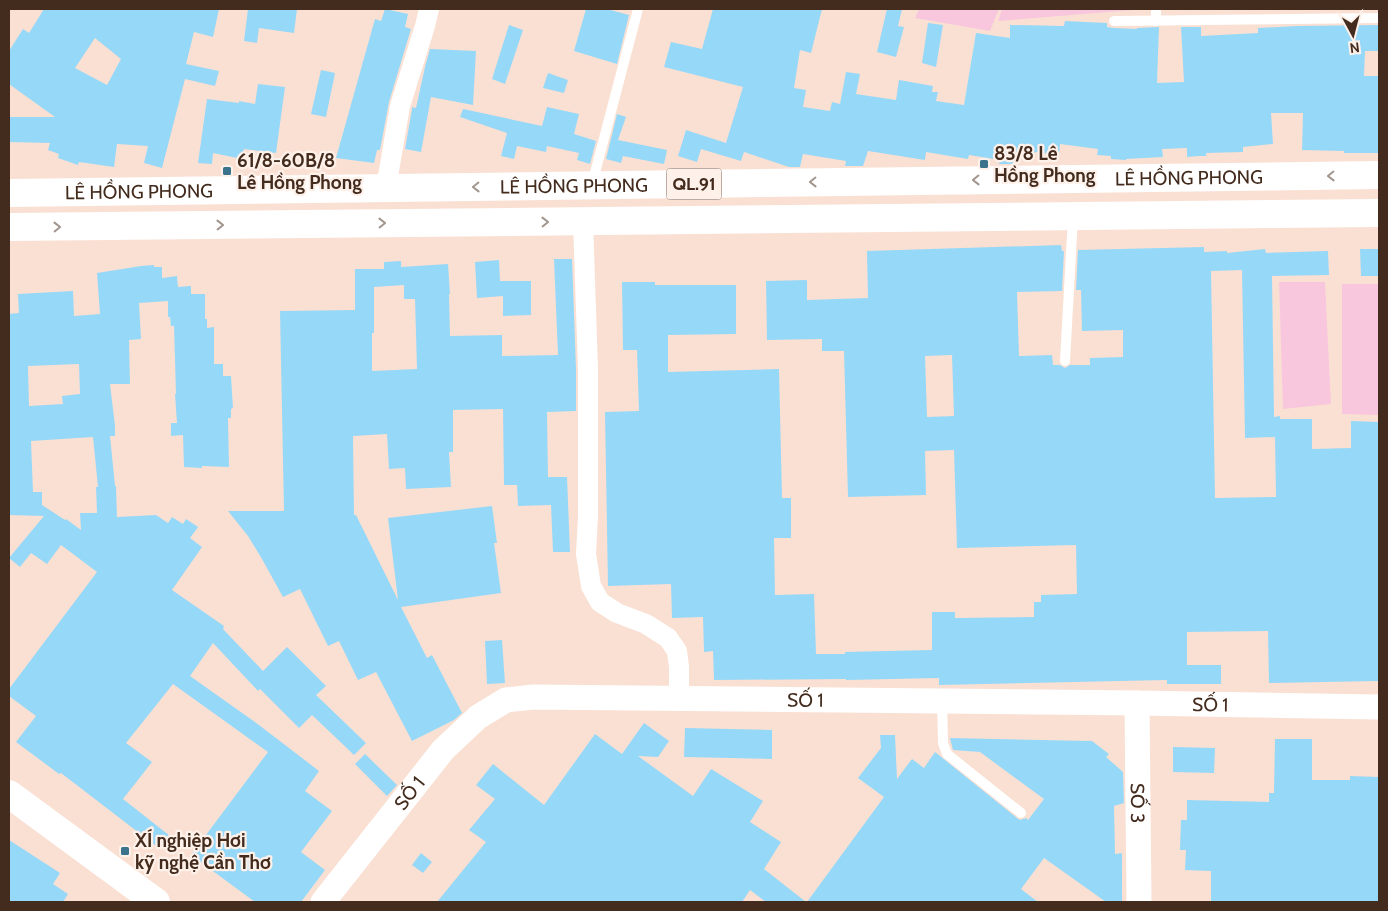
<svg xmlns="http://www.w3.org/2000/svg" width="1388" height="911" viewBox="0 0 1388 911" font-family="Cabin,sans-serif">
<style>
.green{fill:#f9c7dd}
.building{fill:#96d8f8;fill-rule:evenodd}
.lines{fill:none;stroke-linecap:round;stroke-linejoin:round}
.service{stroke:#fff;stroke-width:10}
.minor{stroke:#fff;stroke-width:20}
.tertiary{stroke:#fff;stroke-width:25}
.secondary{stroke:#fff;stroke-width:28}
.trunk{stroke:#fff;stroke-width:28}
.oneway{stroke:#a1958e}
.poi-dot{fill:#3b738d;stroke:#fef1ea;stroke-width:2}
.labels{text-anchor:middle;stroke-width:4.5;stroke-linejoin:round;paint-order:stroke}
.shield{fill:#fef1ea;stroke:#7b665a;stroke-width:1}
.shield-label{font-size:18px;font-weight:bold;fill:#432b1d}
.poi-label{font-size:19px;font-weight:bold;fill:#432b1d;stroke:#fef1ea;text-anchor:start}
.street-label{font-size:19px;fill:#432b1d;stroke:#fef1ea}
</style>
<rect width="100%" height="100%" fill="#fae0d3"/>
<g class="green">
<polygon points="919,9 999,9 990,31 915,18"/>
<polygon points="1002,9 1146,9 998,21"/>
<polygon points="1279,282 1325,282 1331,404 1283,409"/>
<polygon points="1342,284 1379,284 1379,415 1342,414"/>
</g>
<g class="building">
<path d="M44 9H219L213 37 194 32 186 64 219 71 215 86 185 79 162 168 144 163 148 146 117 144 114 167 79 162 78 165 58 158 59 154 48 150 50 143 9 142V117H55L9 84V51L23 29 29 33ZM95 38 121 59 107 85 75 68Z"/>
<polygon points="248,9 297,9 294,33 259,28 257,43 244,41"/>
<polygon points="385,9 408,14 405,27 411,29 389,102 380,150 377,150 374,163 336,158 375,19 381,21"/>
<polygon points="586,9 607,9 629,15 617,64 574,51"/>
<polygon points="713,9 822,9 811,53 800,50 794,88 806,90 803,107 830,111 832,102 840,104 846,72 860,74 856,94 896,100 899,80 933,86 932,92 938,92 936,101 964,105 976,33 1010,38 1010,25 1064,26 1065,21 1107,23 1107,27 1114,28 1137,29 1137,28 1159,27 1157,83 1184,82 1181,27 1201,27 1201,36 1258,33 1258,28 1297,26 1379,25 1379,51 1365,51 1364,76 1379,76 1379,153 1344,153 1344,151 1302,150 1303,113 1271,113 1273,144 1243,147 1243,152 1206,153 1206,156 1199,156 1187,157 1187,148 1162,149 1163,157 1126,159 1126,160 1111,159 1111,156 1097,155 1098,149 1060,144 1059,155 1035,152 1034,159 1014,156 1013,164 999,164 1000,160 969,155 968,159 926,152 925,160 868,151 863,166 845,166 846,161 803,154 800,167 789,167 744,152 741,161 701,149 697,162 678,156 686,130 726,143 743,87 664,67 671,42 702,49"/>
<polygon points="887,9 902,9 898,26 904,27 896,57 877,52"/>
<polygon points="928,23 943,25 936,67 922,63"/>
<polygon points="509,25 523,30 505,84 492,79"/>
<polygon points="430,49 476,51 473,105 431,97 421,152 405,149 412,109 412,107 416,108 425,67"/>
<polygon points="321,70 335,73 326,117 311,114"/>
<polygon points="548,73 568,80 564,93 543,88"/>
<polygon points="258,84 285,87 276,153 244,149 242,159 213,153 212,164 198,163 207,99 239,103 239,101 255,104"/>
<polygon points="547,107 579,114 574,134 596,141 590,164 577,160 579,153 547,146 546,152 517,146 514,159 501,156 507,133 460,117 463,109 542,126"/>
<polygon points="617,114 626,117 618,140 667,150 664,164 623,156 621,163 606,159"/>
<path d="M1061 245 1062 251H1064L1062 291 1017 292 1019 356 1052 355 1053 365H1060L1065 368 1070 365H1090V358L1123 357V330L1082 331 1081 290H1076L1078 250 1204 247V252L1227 251V253L1265 249 1266 253 1328 251 1329 275 1272 276 1274 417 1280 416V419H1312V449L1351 448V421L1379 422V681L1269 683 1268 631 1187 632V665H1221V684H1167V680L939 685V678L846 680V679L714 680 713 651 704 652 703 617 672 618 671 584 608 586 605 412 639 411 637 350H623L622 282H655V285H736V334L668 335V372L779 369 782 498H791V538H774L775 595 814 594 816 654H845V652L932 650V612H955V618L1034 617V602H1041V595L1077 594 1076 545 957 548 954 450 925 451 926 495 848 497 844 351H822V339L767 340 766 281 807 280V300L868 298 867 251ZM1242 270 1245 438 1275 437 1276 497 1215 498 1211 271ZM952 355 954 416 927 417 925 356Z"/>
<polygon points="1360,249 1379,249 1379,276 1361,276"/>
<path d="M554 259H572L576 369V411L547 412 548 477H567L570 552H553L551 505 518 506 517 485H504L503 409 453 410V452H449L451 487 406 489 405 468 389 469 387 434 353 436 354 515H356L398 600 388 518 492 506 497 543H494L501 593 401 607 427 658 432 655 462 713 454 720 412 741 376 672 358 680 339 641 328 646 300 589 283 597 262 559 248 536 228 511H284L280 311 355 310V269H384V262L401 261V267L448 264 450 294H449L450 336 502 335V356L558 355ZM404 285V299H415L417 369 372 371V333H374V287Z"/>
<polygon points="499,260 500,281 531,281 531,315 503,316 503,296 477,298 475,262"/>
<path d="M154 265V267H162V278L177 276 178 287 191 286V294H205V319H207V328L214 327V364H223V376H231L233 408 231 409V418H228L229 467 202 466V468L184 467 183 435 171 436V423H177L175 394H176L174 326H171L170 317H168V301L139 303 141 339 129 340 130 384H110L115 426V436H110L115 486H116L117 517 156 515 168 523 172 517 183 524 186 519 198 527 190 538 202 547 172 590 224 626 223 629 263 671 287 647 326 686 316 695 366 743 354 755 312 715 299 728 260 689 258 691 213 643 190 676 259 725 319 771 305 791 332 811 301 852 325 870 301 902H255L191 855 268 752 173 684 126 743 152 762 123 799 170 836 160 849 61 773 59 774 16 742 36 716 9 696V689L97 572 61 545 47 564 31 553 20 567 9 558 44 516 9 515V314L19 313 18 294 73 291 74 316 100 314 97 273 141 266ZM79 364 80 394 62 396 63 404 29 406 28 366ZM93 437 98 487H96L97 513H80L81 530 66 519 65 520 42 505V492H33L31 441Z"/>
<polygon points="502,640 505,683 487,684 485,641"/>
<polygon points="644,723 669,741 658,757 638,756 693,796 711,769 763,801 750,822 781,842 764,869 806,902 766,902 750,890 742,902 437,902 486,842 469,830 495,799 476,785 493,764 544,805 595,734 622,754"/>
<polygon points="685,728 772,730 772,759 684,757"/>
<polygon points="880,735 895,735 897,779 912,759 924,768 935,752 1017,818 1020,820 1026,818 1028,820 1044,799 980,752 953,750 950,738 1092,741 1109,754 1106,757 1123,772 1124,803 1114,806 1115,854 1122,853 1122,902 1106,902 1044,858 1021,889 1038,902 807,902 884,797 858,778 881,748"/>
<polygon points="1275,739 1312,739 1312,780 1350,780 1350,776 1379,777 1379,902 1211,902 1211,871 1185,870 1186,850 1180,850 1181,820 1187,820 1187,800 1269,802 1269,793 1274,793"/>
<polygon points="1173,747 1215,748 1214,773 1173,772"/>
<polygon points="365,754 397,785 387,796 355,764"/>
<polygon points="9,840 60,873 53,884 68,894 63,902 9,902"/>
<polygon points="421,853 432,862 423,873 412,865"/>
</g>
<g class="lines">
<g class="service">
<polyline points="1114,21 1379,18"/>
<polyline points="1156,21 1156,9"/>
<polyline points="592,184 638,9"/>
<polyline points="1065,361 1073,217"/>
<polyline points="942,702 943,743 947,754 1021,813"/>
</g>
<g class="minor">
<polyline points="386,188 400,106 425,26 429,9"/>
<polyline points="583,221 588,369 588,516 586,554 591,586 600,602 617,613 646,624 668,638 677,651 679,667 679,699"/>
</g>
<g class="tertiary">
<path id="s1" d="M1137 703 1139 902"/>
<path id="s2" d="M323 902 443 750 478 717 506 700 533 697 1137 703 1379 707"/>
</g>
<polyline class="secondary" points="9,794 156,902"/>
<g class="trunk">
<path id="s3" d="M9 193 1379 175"/>
<polyline points="9,227 1379,213"/>
</g>
</g>
<defs><path id="oneway-chevron" d="M-2-3.5L2.5 0L-2 3.5" fill="none" stroke-width="1.6" stroke-linecap="round" stroke-linejoin="round" transform="scale(1.25)"/></defs>
<g class="oneway">
<use href="#oneway-chevron" transform="translate(1331 176) rotate(179)"/>
<use href="#oneway-chevron" transform="translate(976 180) rotate(179)"/>
<use href="#oneway-chevron" transform="translate(813 182) rotate(179)"/>
<use href="#oneway-chevron" transform="translate(476 187) rotate(179)"/>
<use href="#oneway-chevron" transform="translate(545 222) rotate(-1)"/>
<use href="#oneway-chevron" transform="translate(382 223) rotate(-1)"/>
<use href="#oneway-chevron" transform="translate(220 225) rotate(-1)"/>
<use href="#oneway-chevron" transform="translate(57 227) rotate(-1)"/>
</g>
<g class="poi-dot">
<rect x="979" y="159" width="10" height="10" rx="2.5"/>
<rect x="222" y="166" width="10" height="10" rx="2.5"/>
<rect x="120" y="846" width="10" height="10" rx="2.5"/>
</g>
<g class="labels">
<rect class="shield" x="666.5" y="168.5" width="55" height="31" rx="4"/>
<g class="shield-label">
<text x="694" y="190">QL.91</text>
</g>
<g class="poi-label">
<text x="994" y="160">83/8 Lê<tspan x="994" dy="22">Hồng Phong</tspan></text>
<text x="237" y="167">61/8-60B/8<tspan x="237" dy="22">Lê Hồng Phong</tspan></text>
<text x="135" y="847">XÍ nghiệp Hơi<tspan x="135" dy="22">kỹ nghệ Cần Thơ</tspan></text>
</g>
<g class="street-label">
<text dy="7" stroke="none"><textPath href="#s3" startOffset="1180">LÊ HỒNG PHONG</textPath></text>
<text dy="7" stroke="none"><textPath href="#s3" startOffset="565">LÊ HỒNG PHONG</textPath></text>
<text dy="7" stroke="none"><textPath href="#s3" startOffset="130">LÊ HỒNG PHONG</textPath></text>
<text dy="7" stroke="none"><textPath href="#s2" startOffset="574">SỐ 1</textPath></text>
<text dy="7" stroke="none"><textPath href="#s2" startOffset="979">SỐ 1</textPath></text>
<text dy="7" stroke="none"><textPath href="#s2" startOffset="139">SỐ 1</textPath></text>
<text dy="7" stroke="none"><textPath href="#s1" startOffset="100">SỐ 3</textPath></text>
</g>
</g>
<rect width="1388" height="911" fill="none" stroke="#432b1d" stroke-width="20"/>
<g transform="translate(1353 35) rotate(173)" stroke="#fef1ea" stroke-width="4" paint-order="stroke">
<path d="M0-4L9 19L0 12L-9 19Z" fill="#432b1d"/>
<text y="-8" font-size="14" font-weight="bold" text-anchor="middle" fill="#432b1d">N</text>
</g>
</svg>
